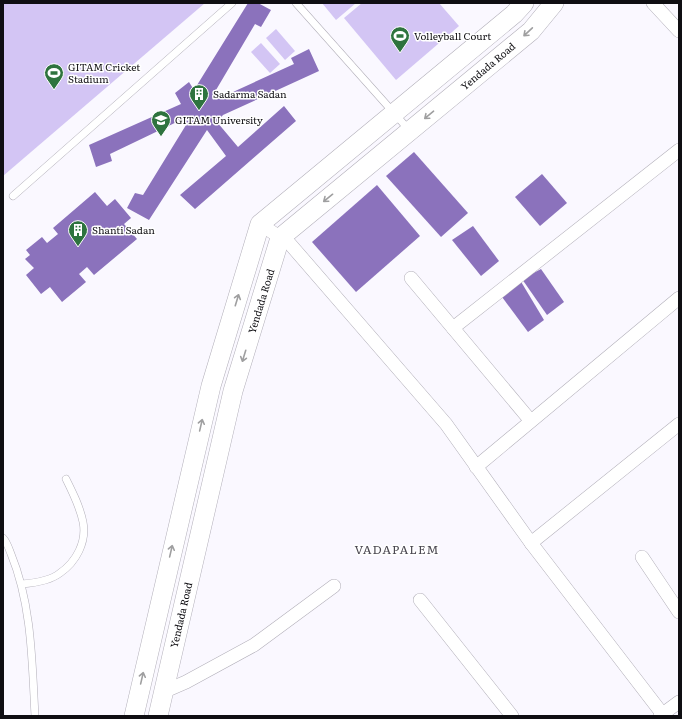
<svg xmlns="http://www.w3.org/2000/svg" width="682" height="719" viewBox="0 0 682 719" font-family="Literata,serif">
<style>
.green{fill:#d3c5f4}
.building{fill:#8b72bc}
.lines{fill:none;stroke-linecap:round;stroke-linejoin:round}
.lane-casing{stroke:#b2afb9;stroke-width:8}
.street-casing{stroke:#b2afb9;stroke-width:14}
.secondary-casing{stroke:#b2afb9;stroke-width:20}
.lane{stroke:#fff;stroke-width:7}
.street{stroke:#fff;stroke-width:13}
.secondary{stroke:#fff;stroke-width:19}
.oneway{stroke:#9f9fa0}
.labels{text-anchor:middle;stroke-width:3;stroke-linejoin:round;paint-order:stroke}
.poi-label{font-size:10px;fill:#0f0e12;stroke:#fff;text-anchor:start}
.street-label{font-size:10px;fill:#0f0e12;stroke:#fff}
.quarter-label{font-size:12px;letter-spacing:1px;fill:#4b4851;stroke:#fff}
</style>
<rect width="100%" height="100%" fill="#faf8ff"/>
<g class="green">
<polygon points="3,3 205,3 3,176"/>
<polygon points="322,3 356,3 336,20"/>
<polygon points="362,3 439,3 459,26 396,80 344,18"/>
<polygon points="276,29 295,51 285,60 266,38"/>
<polygon points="261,43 280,64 270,73 251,52"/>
</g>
<g class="building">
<polygon points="248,3 258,3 271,10 261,27 255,24 216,90 222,97 294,64 291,58 309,49 319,71 223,115 217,122 238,147 284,106 296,121 195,209 180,195 226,156 207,130 149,220 127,208 135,193 143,195 186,125 183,119 110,154 112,161 96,167 89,145 181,104 175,93 189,82 194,90"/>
<polygon points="414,152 468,213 441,237 386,176"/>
<polygon points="542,174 567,203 540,226 515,197"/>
<polygon points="377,185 420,236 356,292 312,242"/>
<polygon points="95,192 107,206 115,199 131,218 124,224 137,239 94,275 87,267 79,274 86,282 62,302 50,287 41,294 26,275 34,268 25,259 30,255 26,250 42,237 47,243 58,234 53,228"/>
<polygon points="473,226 499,261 481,276 452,240"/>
<polygon points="541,269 564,302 547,315 522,279"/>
<polygon points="520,280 544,320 528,332 502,297"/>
</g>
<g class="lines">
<defs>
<g id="lane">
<polyline points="296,3 410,131"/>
<polyline points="13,196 232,3"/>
<path d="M3 538C7 542 9 549 11 554 32 605 32 663 35 716"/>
<path d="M22 584C34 583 50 581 60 573 76 562 87 542 83 522 80 507 73 493 66 479"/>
</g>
<g id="street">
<polyline points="653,3 679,31"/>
<polyline points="260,224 290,244 446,424 531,543 664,716"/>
<polyline points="411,278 530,420"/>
<polyline points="453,328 679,150"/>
<polyline points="476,467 679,298"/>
<polyline points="531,543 679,424"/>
<polyline points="642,557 679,612"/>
<polyline points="420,600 512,716"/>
<polyline points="163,692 186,682 254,645 334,586"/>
<polyline points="660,716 679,702"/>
</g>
<g id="secondary">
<polyline points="134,716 211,386 260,224 514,14 524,3"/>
<polyline points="158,716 233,391 280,238 531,31 554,3"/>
</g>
</defs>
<use href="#lane" class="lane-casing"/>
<use href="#street" class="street-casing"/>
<use href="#secondary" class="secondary-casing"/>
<use href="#lane" class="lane"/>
<use href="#street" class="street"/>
<use href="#secondary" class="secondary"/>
</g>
<defs><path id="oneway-shaft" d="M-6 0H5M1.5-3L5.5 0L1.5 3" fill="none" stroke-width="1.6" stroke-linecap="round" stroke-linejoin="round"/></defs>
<g class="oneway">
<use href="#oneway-shaft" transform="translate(528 32) rotate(137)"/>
<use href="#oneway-shaft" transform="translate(429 115) rotate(140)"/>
<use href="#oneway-shaft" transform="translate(328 198) rotate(141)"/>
<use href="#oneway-shaft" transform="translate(237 300) rotate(-73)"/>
<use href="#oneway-shaft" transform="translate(244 356) rotate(107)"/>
<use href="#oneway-shaft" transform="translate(201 425) rotate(-77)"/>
<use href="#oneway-shaft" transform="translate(171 551) rotate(-77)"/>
<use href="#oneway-shaft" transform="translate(142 678) rotate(-77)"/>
</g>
<defs>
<symbol id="stadium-pin" viewBox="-11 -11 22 30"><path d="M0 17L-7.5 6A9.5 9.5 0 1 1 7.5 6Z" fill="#2e733e" stroke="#fff"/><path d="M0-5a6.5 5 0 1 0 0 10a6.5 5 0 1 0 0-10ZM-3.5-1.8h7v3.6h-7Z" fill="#fff"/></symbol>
<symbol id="building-pin" viewBox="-11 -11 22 30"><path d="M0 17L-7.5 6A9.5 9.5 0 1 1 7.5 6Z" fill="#2e733e" stroke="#fff"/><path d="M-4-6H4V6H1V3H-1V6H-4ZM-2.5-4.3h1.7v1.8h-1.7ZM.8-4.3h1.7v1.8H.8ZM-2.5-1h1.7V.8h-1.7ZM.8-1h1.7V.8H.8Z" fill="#fff"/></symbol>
<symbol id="university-pin" viewBox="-11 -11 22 30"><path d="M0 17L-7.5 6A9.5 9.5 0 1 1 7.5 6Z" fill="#2e733e" stroke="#fff"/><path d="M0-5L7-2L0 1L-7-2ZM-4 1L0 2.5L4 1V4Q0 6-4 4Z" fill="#fff"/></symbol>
</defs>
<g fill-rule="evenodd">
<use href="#stadium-pin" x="389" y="25" width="22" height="30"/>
<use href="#stadium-pin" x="43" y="62" width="22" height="30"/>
<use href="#building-pin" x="188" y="83" width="22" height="30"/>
<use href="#university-pin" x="150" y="109" width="22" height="30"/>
<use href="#building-pin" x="67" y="219" width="22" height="30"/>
</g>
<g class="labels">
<g class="poi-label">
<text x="414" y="40">Volleyball Court</text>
<text x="68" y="71">GITAM Cricket<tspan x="68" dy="12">Stadium</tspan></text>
<text x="213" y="98">Sadarma Sadan</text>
<text x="175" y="124">GITAM University</text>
<text x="92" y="234">Shanti Sadan</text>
</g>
<g class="street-label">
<text transform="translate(488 66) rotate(-40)" y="4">Yendada Road</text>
<text transform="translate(261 301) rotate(-73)" y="4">Yendada Road</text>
<text transform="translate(181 615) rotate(-77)" y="4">Yendada Road</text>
</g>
<g class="quarter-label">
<text x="397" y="554">VADAPALEM</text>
</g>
</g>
<rect width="682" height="719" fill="none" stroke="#0f0e12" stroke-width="8"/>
</svg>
